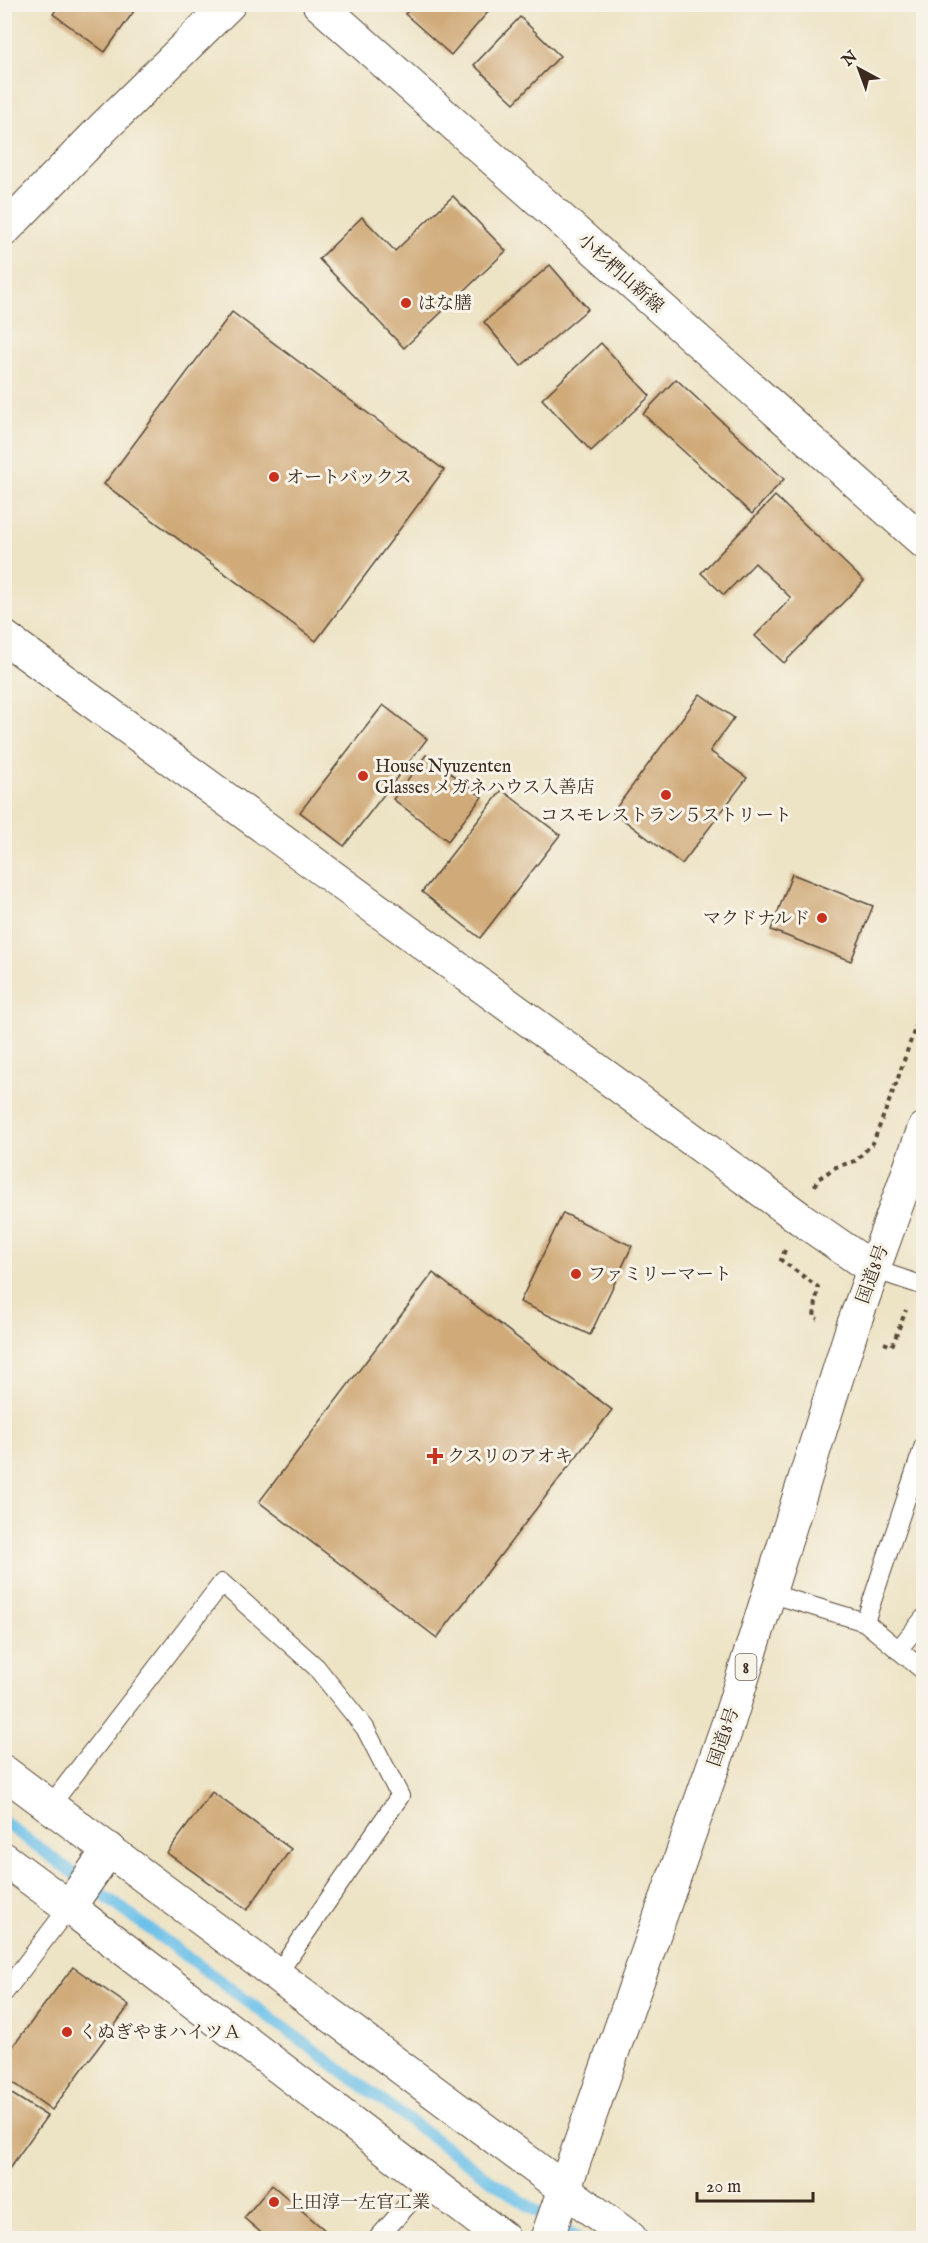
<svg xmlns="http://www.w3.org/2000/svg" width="928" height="2243" viewBox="0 0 928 2243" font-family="'IM FELL English','Noto Serif JP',serif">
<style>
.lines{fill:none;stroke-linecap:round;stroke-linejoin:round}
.stream{stroke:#6dc1e9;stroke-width:12}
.building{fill:#d0aa79}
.lane-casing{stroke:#564637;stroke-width:20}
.street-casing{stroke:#564637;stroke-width:35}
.secondary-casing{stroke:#564637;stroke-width:35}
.highway-casing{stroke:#564637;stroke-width:35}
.path{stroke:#564637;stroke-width:4;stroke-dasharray:4.5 4.5;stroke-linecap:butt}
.lane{stroke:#fff;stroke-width:18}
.street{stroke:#fff;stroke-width:33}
.secondary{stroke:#fff;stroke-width:33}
.highway{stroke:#fff;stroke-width:33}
.poi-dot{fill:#c8321e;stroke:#f7f3e8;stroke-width:2}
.labels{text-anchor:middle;stroke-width:6;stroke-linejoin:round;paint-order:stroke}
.shield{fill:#f7f3e8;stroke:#73665b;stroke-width:1.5}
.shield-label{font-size:16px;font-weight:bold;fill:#3b2a1e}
.street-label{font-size:18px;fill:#3b2a1e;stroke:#f7f3e8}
.poi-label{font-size:18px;fill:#3b2a1e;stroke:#f7f3e8;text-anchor:start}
</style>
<rect width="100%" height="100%" fill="#f7f3e8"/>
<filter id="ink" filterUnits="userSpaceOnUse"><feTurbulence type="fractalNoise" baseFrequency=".0167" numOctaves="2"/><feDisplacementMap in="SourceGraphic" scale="12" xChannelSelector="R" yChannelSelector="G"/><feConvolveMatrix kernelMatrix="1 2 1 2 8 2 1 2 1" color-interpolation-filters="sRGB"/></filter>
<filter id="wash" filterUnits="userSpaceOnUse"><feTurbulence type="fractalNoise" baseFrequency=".008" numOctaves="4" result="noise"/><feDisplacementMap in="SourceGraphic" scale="24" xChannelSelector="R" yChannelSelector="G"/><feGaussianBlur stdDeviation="1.35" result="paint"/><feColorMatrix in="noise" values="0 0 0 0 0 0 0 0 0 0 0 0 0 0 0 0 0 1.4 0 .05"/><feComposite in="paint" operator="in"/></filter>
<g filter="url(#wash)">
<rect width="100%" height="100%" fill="#ede3c5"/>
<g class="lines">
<polyline class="stream" points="4,1822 493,2182 577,2238"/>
</g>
<g id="blocks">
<g class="building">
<polygon points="60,4 139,4 105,52 53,14"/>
<polygon points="413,5 494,5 451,55 405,14"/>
<polygon points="520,17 560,56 514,103 474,65"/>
<polygon points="453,196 506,251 404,348 319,259 362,217 395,251"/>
<polygon points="550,265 588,309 521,366 484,322"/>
<polygon points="232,312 444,470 316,641 104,484"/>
<polygon points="601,343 650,396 591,451 542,399"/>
<polygon points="676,379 784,479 752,514 643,414"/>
<polygon points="775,496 864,581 784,663 755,636 791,598 755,563 724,595 701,573"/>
<polygon points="700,694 734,718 710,751 747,778 682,864 613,812"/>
<polygon points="383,705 427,739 344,846 300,812"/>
<polygon points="426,755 482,797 448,841 393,799"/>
<polygon points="502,790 560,835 480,938 422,892"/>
<polygon points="792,874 873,906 851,961 771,930"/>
<polygon points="563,1213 632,1246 590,1335 520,1302"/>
<polygon points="433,1273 612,1410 437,1638 259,1502"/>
<polygon points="212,1792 291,1849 247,1910 167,1853"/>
<polygon points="73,1967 129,2006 52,2110 4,2076 4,2058"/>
<polygon points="4,2089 47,2116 4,2176"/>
<polygon points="272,2185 334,2238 267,2238 244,2218"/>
</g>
</g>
</g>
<g filter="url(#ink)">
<use href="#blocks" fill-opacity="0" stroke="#564637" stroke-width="1.5"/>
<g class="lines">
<defs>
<g id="lane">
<polyline points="873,1269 924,1286"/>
<polyline points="769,1593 865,1622 924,1671"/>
<polyline points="865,1622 924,1445"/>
<polyline points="898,1650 924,1618"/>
<polyline points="50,1806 222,1583 316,1667 365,1728 400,1796 276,1976"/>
<polyline points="4,1993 69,1907"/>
<polyline points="378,2238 428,2182"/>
</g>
<g id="street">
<polyline points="4,1772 630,2238"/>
<polyline points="109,1849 69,1907 503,2238"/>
<polyline points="4,1859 69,1907"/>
</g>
<g id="secondary">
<polyline points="319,4 924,542"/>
<polyline points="4,230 104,127 229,4"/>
<polyline points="4,637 801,1219 873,1269"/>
</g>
<polyline id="highway" points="547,2238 728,1724 852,1329 924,1129"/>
</defs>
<use href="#lane" class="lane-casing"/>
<use href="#street" class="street-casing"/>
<use href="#secondary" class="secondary-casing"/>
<use href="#highway" class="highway-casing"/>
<g class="path">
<polyline points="815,1186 818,1179 836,1167 855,1161 873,1143 897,1081 924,1002"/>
<polyline points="785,1250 781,1260 818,1287 814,1317 818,1319"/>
<polyline points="884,1343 892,1346 906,1310"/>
</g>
<use href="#lane" class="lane"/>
<use href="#street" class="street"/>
<use href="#secondary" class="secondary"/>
<use href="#highway" class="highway"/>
</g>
</g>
<g class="poi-dot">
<circle cx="406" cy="303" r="6"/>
<circle cx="274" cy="477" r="6"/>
<circle cx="363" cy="776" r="6"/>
<circle cx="666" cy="795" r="6"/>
<circle cx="822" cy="918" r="6"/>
<circle cx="576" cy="1274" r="6"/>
<path d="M432 1447h6v6h6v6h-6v6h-6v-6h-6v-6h6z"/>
<circle cx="67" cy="2032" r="6"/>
<circle cx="274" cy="2202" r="6"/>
</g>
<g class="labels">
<rect class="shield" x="735.5" y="1654" width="21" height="26" rx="4.5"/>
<g class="shield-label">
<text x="746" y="1673">8</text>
</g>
<g class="street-label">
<text transform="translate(621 273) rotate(42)" y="6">小杉椚山新線</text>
<text transform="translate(872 1274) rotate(-70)" y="6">国道8号</text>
<text transform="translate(723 1737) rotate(-71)" y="6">国道8号</text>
</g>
<g class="poi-label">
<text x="418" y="309">はな膳</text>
<text x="286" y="483">オートバックス</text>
<text x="375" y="772">House Nyuzenten<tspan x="375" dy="21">Glasses メガネハウス入善店</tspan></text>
<text x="666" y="821" text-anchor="middle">コスモレストラン５ストリート</text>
<text x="810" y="924" text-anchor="end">マクドナルド</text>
<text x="588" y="1280">ファミリーマート</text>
<text x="447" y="1462">クスリのアオキ</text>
<text x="79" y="2038">くぬぎやまハイツＡ</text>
<text x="286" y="2208">上田淳一左官工業</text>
</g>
</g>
<rect width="928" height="2243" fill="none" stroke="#f7f3e8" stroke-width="24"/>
<g transform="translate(859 69) rotate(319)" stroke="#f7f3e8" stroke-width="4.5" paint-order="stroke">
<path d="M0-4.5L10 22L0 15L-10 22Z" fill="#3b2a1e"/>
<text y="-9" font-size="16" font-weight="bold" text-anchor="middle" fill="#3b2a1e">N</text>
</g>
<path d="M697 2192v9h116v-9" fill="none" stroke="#3b2a1e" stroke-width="3"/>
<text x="706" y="2192" font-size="18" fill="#3b2a1e" stroke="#f7f3e8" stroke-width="4.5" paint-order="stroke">20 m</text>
</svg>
